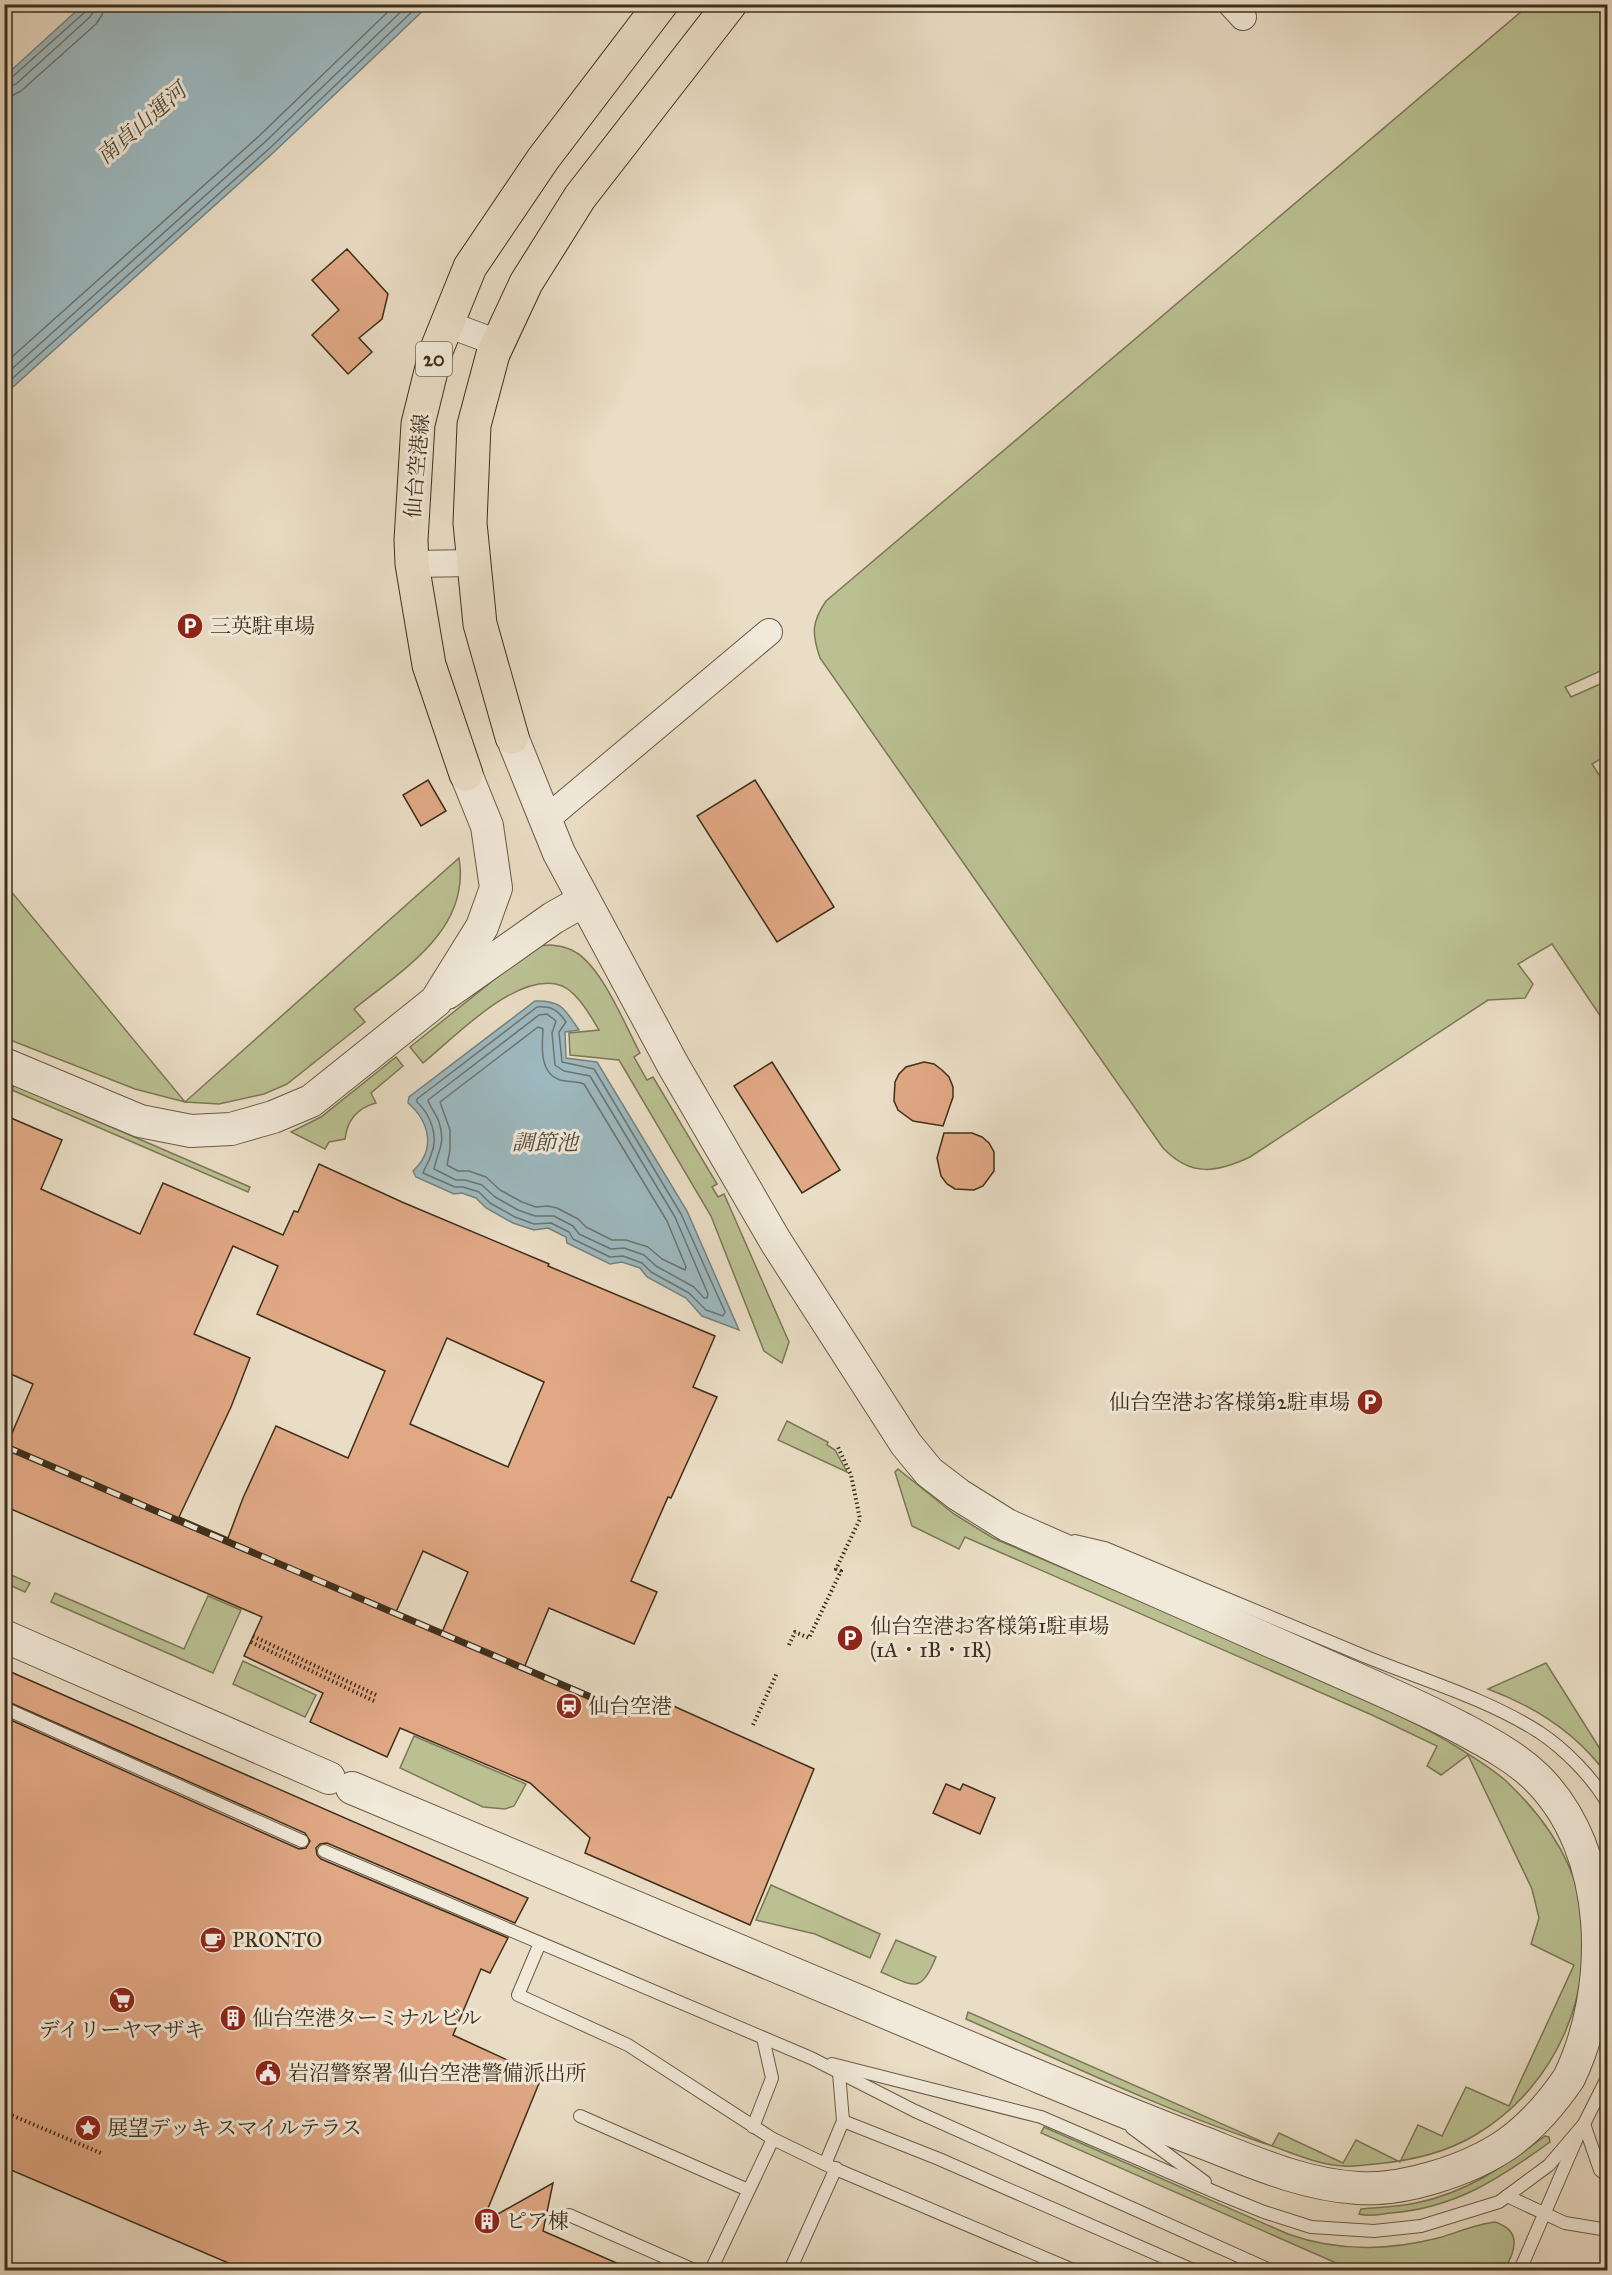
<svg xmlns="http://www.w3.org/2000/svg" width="1612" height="2275" viewBox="0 0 1612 2275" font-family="'IM FELL Great Primer','Noto Serif JP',serif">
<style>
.green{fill:#bac092;stroke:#7c7856;stroke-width:1.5}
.water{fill:#9db9c0;stroke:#77827e;stroke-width:1.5}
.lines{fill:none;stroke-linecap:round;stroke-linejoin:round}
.shore{stroke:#6e746d;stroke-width:1.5}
.building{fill:#e1a885;stroke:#3e2f1a;stroke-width:1.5;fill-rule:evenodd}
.service-casing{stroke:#695a45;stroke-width:14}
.minor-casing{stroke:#695a45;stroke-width:28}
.tertiary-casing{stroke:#695a45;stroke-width:34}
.primary-casing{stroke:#3e2f1a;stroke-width:35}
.path{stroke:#3e2f1a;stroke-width:4;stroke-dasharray:1.5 3;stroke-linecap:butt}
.service{stroke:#f1e9d9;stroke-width:12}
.minor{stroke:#f1e9d9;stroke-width:26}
.tertiary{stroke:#f1e9d9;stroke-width:32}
.primary{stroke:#eaddc5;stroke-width:33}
.rail-casing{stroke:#3e2f1a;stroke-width:7}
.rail{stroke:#f1e9d9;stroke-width:4.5;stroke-dasharray:14;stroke-linecap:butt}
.labels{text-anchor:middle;stroke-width:6;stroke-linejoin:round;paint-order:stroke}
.shield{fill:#f1e9d9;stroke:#746753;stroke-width:1.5}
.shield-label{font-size:20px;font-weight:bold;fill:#3e2f1a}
.street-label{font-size:21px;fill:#3e2f1a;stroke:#f1e9d9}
.poi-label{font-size:21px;fill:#3e2f1a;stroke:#f1e9d9;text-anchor:start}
.water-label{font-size:22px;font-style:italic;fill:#514b3b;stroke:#f1e9d9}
</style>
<rect width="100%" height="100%" fill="#eaddc5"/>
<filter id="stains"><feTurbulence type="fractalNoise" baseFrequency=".00333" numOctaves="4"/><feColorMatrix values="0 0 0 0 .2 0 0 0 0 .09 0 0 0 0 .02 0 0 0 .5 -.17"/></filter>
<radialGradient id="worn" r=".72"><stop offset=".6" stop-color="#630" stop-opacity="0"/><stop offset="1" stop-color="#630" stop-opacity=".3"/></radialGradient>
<g class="green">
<path d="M1529 5H1607V668L1565 687 1571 697 1607 681V755L1592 764 1607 787V1026L1552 944 1518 964 1533 984 1525 998 1488 1000 1250 1157C1216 1173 1191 1177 1163 1148L820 658C812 634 811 623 826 601Z"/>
<path d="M459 858C471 930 402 970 354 1009L365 1022 287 1084 264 1094 219 1104 185 1102 135 1089 5 1038V884L185 1102Z"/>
<path d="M550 945C559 946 569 947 577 953 603 970 625 1025 640 1053L634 1057 647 1080 653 1077 717 1184 712 1187 718 1197 724 1194 789 1342 782 1363 764 1351 711 1216 619 1060 570 1055 569 1033 599 1030C590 1015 575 987 556 984 512 976 455 1037 423 1063L410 1047 536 946Z"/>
<path d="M396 1057 403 1066 371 1093 376 1103C357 1108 347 1121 345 1139L329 1142 325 1149 291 1132 321 1117Z"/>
<polygon points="14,1085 250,1187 248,1192 12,1090"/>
<polygon points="787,1421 828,1442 827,1445 835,1450 847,1472 778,1440"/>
<path d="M898 1469 954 1514 993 1538C1092 1580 1191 1623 1290 1665 1348 1691 1407 1716 1462 1750 1476 1759 1493 1769 1506 1781 1538 1811 1569 1852 1579 1896 1598 1988 1558 2085 1477 2134 1446 2153 1410 2161 1375 2164 1365 2165 1354 2167 1344 2166 1316 2165 1289 2151 1263 2143 1161 2109 1064 2062 966 2019L968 2012 1272 2146 1279 2133 1343 2163 1356 2140 1400 2162 1418 2125 1442 2136 1466 2087 1509 2106 1574 1965 1531 1944 1539 1918 1532 1889 1468 1755 1441 1775 1427 1766 1437 1746 1372 1715 965 1537 959 1549 912 1526 895 1472Z"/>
<polygon points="4,1572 30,1583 25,1592 5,1583"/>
<polygon points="55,1593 184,1649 208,1596 241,1610 213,1673 51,1602"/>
<polygon points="243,1661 316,1695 305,1717 233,1684"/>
<path d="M1546 1663 1607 1760V1775C1577 1733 1536 1707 1488 1689Z"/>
<polygon points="414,1736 526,1784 514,1806 505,1809 483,1807 400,1768"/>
<polygon points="771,1885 880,1934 870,1958 815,1934 756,1920"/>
<path d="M896 1940 936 1957C921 1995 914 1986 881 1972Z"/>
<path d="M1044 2127 1288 2234C1338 2252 1387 2251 1438 2238 1456 2233 1476 2224 1495 2222 1523 2231 1515 2252 1504 2270H1352L1041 2133Z"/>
<path d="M1545 2136 1549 2137 1550 2142C1499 2179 1455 2208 1391 2213 1381 2214 1368 2217 1359 2214L1361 2209C1379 2207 1398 2207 1416 2203 1466 2193 1505 2166 1545 2136Z"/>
</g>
<g class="water">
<polygon points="84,4 429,5 274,152 5,394 5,76"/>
<path d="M535 1001C562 1000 565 1010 579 1030L565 1032 566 1058 597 1062 687 1211 739 1330 702 1316 686 1298 647 1277 640 1268 622 1262 610 1264 567 1243 566 1237 548 1228 534 1230 513 1223 486 1208 476 1198 462 1193 454 1194 416 1177 413 1171C436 1150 430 1122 408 1103L409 1097Z"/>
</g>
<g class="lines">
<g class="shore">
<polyline points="4,80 11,78 85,12 87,4"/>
<polyline points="4,87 16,84 90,17 93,12 95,4"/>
<polyline points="4,96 13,95 21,91 96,24 102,15 104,4"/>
<polyline points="4,364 259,136 396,4"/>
<polyline points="4,376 265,142 409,4"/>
<polyline points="4,386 270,148 420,4"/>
<path d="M537 1007C552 1006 558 1010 566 1022L559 1032 562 1062 594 1069 681 1214 725 1312 723 1316 706 1310 689 1293 651 1272 642 1263 623 1256 610 1257 573 1239 569 1232 551 1223 534 1224 515 1217 490 1203 479 1192 463 1187H455L423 1173C425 1167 429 1162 431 1155 439 1137 431 1115 417 1102V1099Z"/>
<path d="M547 1014 556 1021 552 1033 555 1065 564 1071 590 1076 675 1217 708 1294 707 1298H704L694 1287 656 1266 644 1255 624 1248 611 1249 579 1234 573 1226 554 1216H535L518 1210 495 1197 482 1185 465 1180H456L434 1169C438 1150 446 1144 439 1122 436 1114 430 1107 428 1100L539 1015Z"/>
<path d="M538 1027 543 1029C542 1046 539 1073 560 1080 568 1082 577 1081 584 1084L667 1221 686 1267 685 1270 662 1259 648 1247 626 1240H612L586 1227 578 1219 557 1208 548 1206 536 1207 522 1202 500 1190 486 1177 469 1171H458L447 1165 450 1150V1130L440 1102Z"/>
</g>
</g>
<g class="building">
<polygon points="347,249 388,294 382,319 359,338 372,352 348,374 312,335 339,310 312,280"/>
<polygon points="428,780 446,811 421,826 403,795"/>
<polygon points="755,780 834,907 777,942 697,816"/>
<polygon points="772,1062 840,1170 802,1193 734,1086"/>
<polygon points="924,1062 934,1064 942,1070 949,1077 953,1087 953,1097 943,1126 913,1121 898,1110 894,1101 895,1082 899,1074 906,1067"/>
<path d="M4 1115 62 1140 41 1189 140 1234 163 1183 283 1235 294 1211 298 1212 319 1164 402 1202 549 1264 548 1266 715 1336 693 1387 717 1397 671 1498 668 1497 631 1581 657 1592 634 1644 549 1608 524 1668 633 1715 651 1696 814 1769 750 1925 585 1853 590 1838 530 1783 400 1728 387 1757 310 1722 323 1693 244 1656 262 1617 4 1506V1452L33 1384 4 1371ZM233 1246 278 1266 257 1314 385 1371 348 1458 276 1426 243 1498 228 1538 179 1517 231 1407 250 1358 194 1334ZM447 1338 544 1382 508 1467 410 1424ZM423 1551 468 1572 442 1632 396 1612Z"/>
<polygon points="944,1133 972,1133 982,1137 989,1143 994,1152 994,1171 983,1186 974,1190 955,1189 947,1184 941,1176 937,1158"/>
<polygon points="4,1669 528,1898 515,1923 327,1843 320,1844 316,1848 317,1855 321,1859 508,1938 490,1973 481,1969 453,2035 542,2076 482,2223 553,2183 543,2231 635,2271 247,2271 4,2167 4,1717 299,1849 306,1848 310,1841 305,1833 4,1700"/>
<polygon points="946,1784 960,1790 963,1784 995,1798 980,1834 933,1813"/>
</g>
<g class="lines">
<defs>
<g id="service">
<path d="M1075 1541 1105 1548C1193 1584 1281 1622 1369 1658 1426 1681 1487 1699 1539 1732 1566 1750 1592 1777 1608 1804"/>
<polyline points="4,1708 302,1841"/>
<polyline points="324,1851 811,2058 915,2111 1270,2270"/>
<polyline points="540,1943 518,1995 628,2045 773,2139 831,2167 1073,2270"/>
<polyline points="832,2064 1041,2117 1222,2195 1264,2212 1311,2227 1374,2231 1421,2226 1499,2202 1549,2165 1584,2124 1608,2076"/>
<polyline points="580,2116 748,2190"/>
<polyline points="843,2121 939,2159 1193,2270"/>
<polyline points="1584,2124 1600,2170 1608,2177"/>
<polyline points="753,2127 772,2078 763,2038"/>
<polyline points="1132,2128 1205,2182"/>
<polyline points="825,2164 843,2121 839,2073"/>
<polyline points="1507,2196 1565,2223 1608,2230"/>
<polyline points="569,2215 694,2270"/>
<polyline points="711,2270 773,2139"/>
<polyline points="790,2270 836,2168"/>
<polyline points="1520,2270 1577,2138"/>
</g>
<g id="minor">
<polyline points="1231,4 1243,17"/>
<polyline points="447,324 498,343"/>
<polyline points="412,564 474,563"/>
<polyline points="545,820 769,632"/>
</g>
<g id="tertiary">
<polyline points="447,993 553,918 583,901"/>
<polyline points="4,1064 140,1121 191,1131 231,1129 273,1117 311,1101 436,1001 482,927 496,888 487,826 466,774"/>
<polyline points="4,1636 329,1778"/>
<path d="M352 1788C573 1882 795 1976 1018 2068 1081 2094 1143 2120 1207 2144 1255 2163 1305 2185 1358 2188 1404 2191 1469 2170 1507 2144 1531 2127 1552 2103 1569 2078 1612 1989 1612 1851 1536 1777 1514 1756 1487 1742 1461 1728 1417 1705 1372 1686 1327 1666 1221 1619 1114 1572 1007 1525L959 1495 929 1472 906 1444 776 1242 673 1065 559 853 512 737"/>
</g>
<g id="primary">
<polyline points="512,737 480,624 470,523 474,425 493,354 526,283 580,197 730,4"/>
<polyline points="466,774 429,665 412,564 411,540 418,424 436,351 470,267 543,159 661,4"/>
</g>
</defs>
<use href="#service" class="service-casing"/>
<use href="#minor" class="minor-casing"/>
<use href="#tertiary" class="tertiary-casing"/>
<use href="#primary" class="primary-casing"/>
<g class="path">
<polyline points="253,1636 378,1696"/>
<polyline points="251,1642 376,1702"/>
<polyline points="789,1645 795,1632 809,1638 841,1571 836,1569 860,1519 851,1475 837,1445"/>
<polyline points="753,1725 777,1673"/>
<polyline points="4,2112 101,2153"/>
</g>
<use href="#service" class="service"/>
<use href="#minor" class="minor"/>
<use href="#tertiary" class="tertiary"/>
<use href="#primary" class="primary"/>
<defs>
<polyline id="rail" points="4,1446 628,1713"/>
</defs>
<use href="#rail" class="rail-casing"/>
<use href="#rail" class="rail"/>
</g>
<defs>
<symbol id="parking-disc" viewBox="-11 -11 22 22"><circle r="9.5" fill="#8f2418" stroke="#f1e9d9"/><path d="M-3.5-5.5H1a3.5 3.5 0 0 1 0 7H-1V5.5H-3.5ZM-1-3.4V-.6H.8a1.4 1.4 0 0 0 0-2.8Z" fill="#fff"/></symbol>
<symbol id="station-disc" viewBox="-11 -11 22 22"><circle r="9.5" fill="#8f2418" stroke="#f1e9d9"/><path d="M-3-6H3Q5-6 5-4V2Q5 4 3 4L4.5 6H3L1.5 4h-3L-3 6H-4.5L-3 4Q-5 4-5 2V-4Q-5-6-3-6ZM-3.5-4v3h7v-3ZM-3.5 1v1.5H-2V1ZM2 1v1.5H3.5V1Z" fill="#fff"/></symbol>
<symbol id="cafe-disc" viewBox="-11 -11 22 22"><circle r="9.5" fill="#8f2418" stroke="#f1e9d9"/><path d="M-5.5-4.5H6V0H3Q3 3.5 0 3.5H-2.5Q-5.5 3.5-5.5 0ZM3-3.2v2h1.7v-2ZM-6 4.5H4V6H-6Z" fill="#fff"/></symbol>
<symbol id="supermarket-disc" viewBox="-11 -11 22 22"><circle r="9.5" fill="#8f2418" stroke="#f1e9d9"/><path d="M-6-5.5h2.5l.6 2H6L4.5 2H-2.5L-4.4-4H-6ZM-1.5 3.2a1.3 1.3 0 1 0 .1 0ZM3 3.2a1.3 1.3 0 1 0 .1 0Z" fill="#fff"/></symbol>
<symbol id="building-disc" viewBox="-11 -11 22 22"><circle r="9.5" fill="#8f2418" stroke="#f1e9d9"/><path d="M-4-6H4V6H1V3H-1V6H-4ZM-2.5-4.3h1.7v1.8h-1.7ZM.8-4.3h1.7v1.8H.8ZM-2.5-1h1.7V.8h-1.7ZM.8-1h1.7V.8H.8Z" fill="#fff"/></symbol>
<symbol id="civic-disc" viewBox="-11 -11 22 22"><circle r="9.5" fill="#8f2418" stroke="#f1e9d9"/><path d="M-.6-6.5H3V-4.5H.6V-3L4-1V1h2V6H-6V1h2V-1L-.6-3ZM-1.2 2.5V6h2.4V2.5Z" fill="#fff"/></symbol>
<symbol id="sight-disc" viewBox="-11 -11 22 22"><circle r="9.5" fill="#8f2418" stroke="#f1e9d9"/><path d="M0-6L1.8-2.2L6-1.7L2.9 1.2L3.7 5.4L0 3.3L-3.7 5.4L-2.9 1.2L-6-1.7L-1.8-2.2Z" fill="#fff"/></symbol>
</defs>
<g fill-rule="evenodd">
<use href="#parking-disc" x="175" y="611" width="30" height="30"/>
<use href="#parking-disc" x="1355" y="1387" width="30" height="30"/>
<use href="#parking-disc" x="835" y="1623" width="30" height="30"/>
<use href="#station-disc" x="554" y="1691" width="30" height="30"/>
<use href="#cafe-disc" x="198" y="1925" width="30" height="30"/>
<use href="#supermarket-disc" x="107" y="1985" width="30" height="30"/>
<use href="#building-disc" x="218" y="2003" width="30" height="30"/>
<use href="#civic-disc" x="253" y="2058" width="30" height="30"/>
<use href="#sight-disc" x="73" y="2113" width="30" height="30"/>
<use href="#building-disc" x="472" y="2206" width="30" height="30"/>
</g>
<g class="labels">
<rect class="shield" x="416" y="342" width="36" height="34" rx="4.5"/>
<g class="shield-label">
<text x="434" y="366">20</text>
</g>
<g class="street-label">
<text transform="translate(417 466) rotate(-85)" y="7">仙台空港線</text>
</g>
<g class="poi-label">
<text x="210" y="633">三英駐車場</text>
<text x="1350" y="1409" text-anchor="end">仙台空港お客様第2駐車場</text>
<text x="870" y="1633">仙台空港お客様第1駐車場<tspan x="870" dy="24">(1A・1B・1R)</tspan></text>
<text x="588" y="1713">仙台空港</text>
<text x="232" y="1947">PRONTO</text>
<text x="252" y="2025">仙台空港ターミナルビル</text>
<text x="122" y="2037" text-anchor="middle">デイリーヤマザキ</text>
<text x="288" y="2080">岩沼警察署 仙台空港警備派出所</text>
<text x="107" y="2135">展望デッキ スマイルテラス</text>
<text x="506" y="2228">ピア棟</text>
</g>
<g class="water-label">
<text transform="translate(141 123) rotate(-41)" y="8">南貞山運河</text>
<text x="545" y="1150">調節池</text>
</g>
</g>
<rect width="1612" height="2275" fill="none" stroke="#eaddc5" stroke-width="24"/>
<rect x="6" y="6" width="1600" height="2263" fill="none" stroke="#3e2f1a" stroke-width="3"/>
<rect x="12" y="12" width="1588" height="2251" fill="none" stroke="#3e2f1a" stroke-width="1.5"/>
<rect width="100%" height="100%" filter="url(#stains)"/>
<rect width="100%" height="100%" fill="url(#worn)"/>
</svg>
